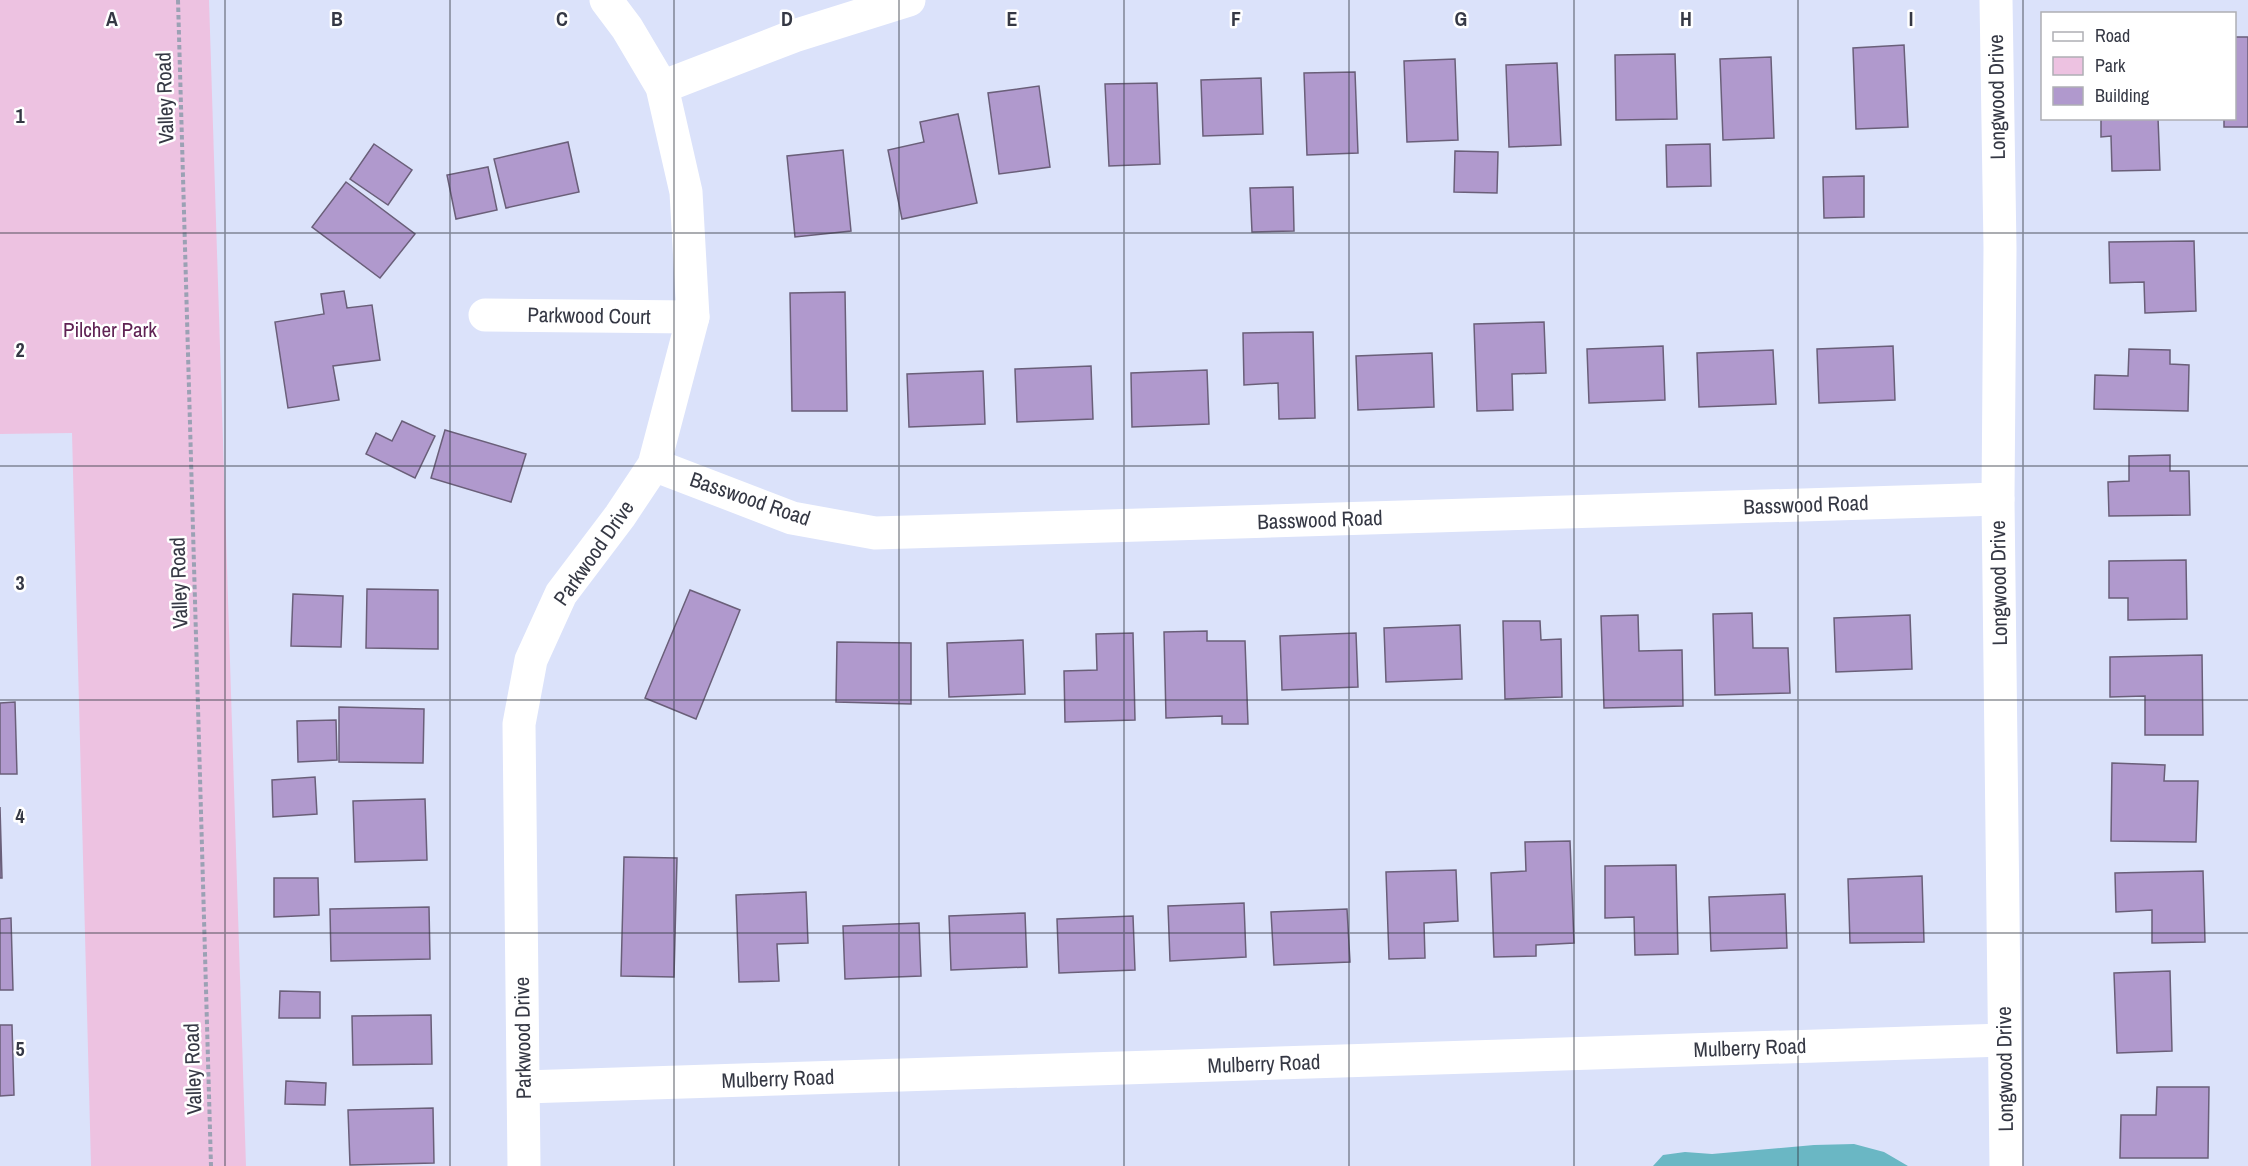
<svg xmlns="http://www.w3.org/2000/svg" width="2248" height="1166" viewBox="0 0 2248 1166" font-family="'Archivo Narrow',sans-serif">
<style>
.green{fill:#edc2e1}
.water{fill:#6ab7c4}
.building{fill:#b099cd;stroke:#6a5f79;stroke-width:1.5}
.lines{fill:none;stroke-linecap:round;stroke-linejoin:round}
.path{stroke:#9ba1b4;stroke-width:4;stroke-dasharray:4.5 3;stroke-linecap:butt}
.minor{stroke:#fff;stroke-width:33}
.grid{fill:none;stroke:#353844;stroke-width:1.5;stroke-opacity:0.55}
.labels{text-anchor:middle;stroke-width:5;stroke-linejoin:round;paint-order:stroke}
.street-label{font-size:21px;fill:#353844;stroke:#fff}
.park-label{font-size:21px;fill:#602354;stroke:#fff}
.grid-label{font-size:20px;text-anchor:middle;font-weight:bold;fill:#353844;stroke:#fff;stroke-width:5;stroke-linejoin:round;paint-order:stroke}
</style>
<rect width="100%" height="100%" fill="#dbe2fa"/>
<polygon class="green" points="0,0 209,0 246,1166 91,1166 72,433 0,434"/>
<polygon class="water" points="1854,1144 1884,1152 1908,1166 1653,1166 1663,1155 1685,1152 1712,1154 1814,1145"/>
<g class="building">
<polygon points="2234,37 2248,37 2248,127 2224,127 2224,118 2234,118"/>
<polygon points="1904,45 1908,127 1856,129 1853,48"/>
<polygon points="1675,54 1677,119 1616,120 1615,55"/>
<polygon points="1771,57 1774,138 1723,140 1720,59"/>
<polygon points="1455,59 1458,140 1407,142 1404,61"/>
<polygon points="1557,63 1561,145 1509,147 1506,65"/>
<polygon points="1355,72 1358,153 1307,155 1304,73"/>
<polygon points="1261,78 1263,134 1203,136 1201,80"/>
<polygon points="1157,83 1160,164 1109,166 1105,84"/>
<polygon points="1039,86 1050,167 999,174 988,93"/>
<polygon points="958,114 977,203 902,219 888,150 924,142 920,122"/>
<polygon points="2101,118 2158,118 2160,170 2112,171 2111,136 2101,137"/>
<polygon points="568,142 579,192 506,208 494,159"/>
<polygon points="374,144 412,170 388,205 350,179"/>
<polygon points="1710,144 1711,186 1667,187 1666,145"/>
<polygon points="843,150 851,231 795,237 787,156"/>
<polygon points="1455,151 1498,152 1497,193 1454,192"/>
<polygon points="488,167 497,210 456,219 447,175"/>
<polygon points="1864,176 1864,217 1824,218 1823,177"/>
<polygon points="346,182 415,234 380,278 312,227"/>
<polygon points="1293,187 1294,231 1252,232 1250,188"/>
<polygon points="2194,241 2196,311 2145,313 2144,282 2110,283 2109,242"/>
<polygon points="344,291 347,308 372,305 380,360 333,366 339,400 288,408 275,322 324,314 321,294"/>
<polygon points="845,292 847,411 792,411 790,293"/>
<polygon points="1544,322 1546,373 1512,374 1513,410 1477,411 1474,324"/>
<polygon points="1313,332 1315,418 1279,419 1278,383 1244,385 1243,333"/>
<polygon points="1663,346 1665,400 1589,403 1587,349"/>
<polygon points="1893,346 1895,400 1819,403 1817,349"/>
<polygon points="2129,349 2170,350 2170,364 2189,365 2188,411 2094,409 2095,375 2128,376"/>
<polygon points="1773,350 1776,404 1699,407 1697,353"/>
<polygon points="1432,353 1434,407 1358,410 1356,356"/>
<polygon points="1091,366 1093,419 1017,422 1015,369"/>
<polygon points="1207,370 1209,424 1132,427 1131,373"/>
<polygon points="983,371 985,424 909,427 907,374"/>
<polygon points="402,421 435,436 415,478 366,454 376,433 392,441"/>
<polygon points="445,430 526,454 511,502 431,478"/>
<polygon points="2170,455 2170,471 2189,471 2190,515 2109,516 2108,482 2129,481 2129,456"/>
<polygon points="2186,560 2187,619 2128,620 2128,598 2109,598 2109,561"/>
<polygon points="367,589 438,590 438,649 366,648"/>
<polygon points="690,590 740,610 696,719 645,698"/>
<polygon points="293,594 343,596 341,647 291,646"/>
<polygon points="1752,613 1753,648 1788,648 1790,693 1715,695 1713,614"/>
<polygon points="1638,615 1639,651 1682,650 1683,706 1604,708 1601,616"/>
<polygon points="1910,615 1912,669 1836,672 1834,618"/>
<polygon points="1503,621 1540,621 1541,640 1561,639 1562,697 1505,699"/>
<polygon points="1460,625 1462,679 1386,682 1384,628"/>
<polygon points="1207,631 1207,641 1245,641 1248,724 1222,724 1222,716 1166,718 1164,632"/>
<polygon points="1133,633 1135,720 1065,722 1064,671 1097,670 1096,634"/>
<polygon points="1356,633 1358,687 1282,690 1280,636"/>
<polygon points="1023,640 1025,694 949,697 947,643"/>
<polygon points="837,642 911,643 911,704 836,702"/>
<polygon points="2202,655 2203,735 2145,735 2145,696 2110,697 2110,657"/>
<polygon points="15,702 17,774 0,774 0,703"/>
<polygon points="339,707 424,709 423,763 339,762"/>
<polygon points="336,720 337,760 298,762 297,721"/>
<polygon points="2112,763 2165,765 2164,781 2198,781 2196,842 2111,841"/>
<polygon points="315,777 317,814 273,817 272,780"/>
<polygon points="425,799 427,860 355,862 353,801"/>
<polygon points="0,807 2,878 0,878"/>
<polygon points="1570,841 1574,943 1536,945 1536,956 1494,957 1491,873 1526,871 1525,842"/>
<polygon points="624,857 677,858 674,977 621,976"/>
<polygon points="1676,865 1678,954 1635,955 1634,917 1605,918 1605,866"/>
<polygon points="1456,870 1458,921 1424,923 1425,958 1389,959 1386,872"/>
<polygon points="2203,871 2205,942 2152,943 2152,910 2116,912 2115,873"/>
<polygon points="1922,876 1924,942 1850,943 1848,879"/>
<polygon points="274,878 318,878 319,915 274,917"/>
<polygon points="806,892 808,943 777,944 779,981 739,982 736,895"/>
<polygon points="1785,894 1787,948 1711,951 1709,897"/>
<polygon points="1244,903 1246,957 1170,961 1168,906"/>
<polygon points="429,907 430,959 331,961 330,909"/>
<polygon points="1347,909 1350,962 1274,965 1271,912"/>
<polygon points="1025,913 1027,967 951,970 949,916"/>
<polygon points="1133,916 1135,970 1059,973 1057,919"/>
<polygon points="11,918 13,990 0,990 0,919"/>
<polygon points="919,923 921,976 845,979 843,926"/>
<polygon points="2170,971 2172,1051 2117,1053 2114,973"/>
<polygon points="280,991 320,992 320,1018 279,1018"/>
<polygon points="431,1015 432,1064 353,1065 352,1016"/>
<polygon points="0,1025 12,1025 14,1095 0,1096"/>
<polygon points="286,1081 326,1083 325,1105 285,1104"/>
<polygon points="2157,1087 2209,1087 2208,1158 2120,1158 2121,1115 2156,1115"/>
<polygon points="433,1108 434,1163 350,1165 348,1110"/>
</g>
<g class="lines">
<polyline class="path" points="178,0 211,1166"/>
<g class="minor">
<polyline points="1996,0 2000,248 1998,499 2006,1166"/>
<polyline points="662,87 794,36 909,0"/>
<polyline points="485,315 693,317"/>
<polyline points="654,465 792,518 875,533 1998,499"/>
<polyline points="524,1087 2004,1040"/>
<polyline points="524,1166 519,724 531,660 561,594 620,516 654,465 693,317 686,192 662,87 627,28 606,0"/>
</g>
</g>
<path class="grid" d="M225 0V1166M450 0V1166M674 0V1166M899 0V1166M1124 0V1166M1349 0V1166M1574 0V1166M1798 0V1166M2023 0V1166M0 233H2248M0 466H2248M0 700H2248M0 933H2248"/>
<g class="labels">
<g class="street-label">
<text transform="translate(1997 97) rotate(-91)" y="7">Longwood Drive</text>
<text transform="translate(165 98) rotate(-92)" y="7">Valley Road</text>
<text transform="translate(589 316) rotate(1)" y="7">Parkwood Court</text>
<text transform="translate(750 499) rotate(19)" y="7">Basswood Road</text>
<text transform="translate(1806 505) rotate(-2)" y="7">Basswood Road</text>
<text transform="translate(1320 520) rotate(-2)" y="7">Basswood Road</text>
<text transform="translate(594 553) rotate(-55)" y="7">Parkwood Drive</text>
<text transform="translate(179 583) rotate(-92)" y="7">Valley Road</text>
<text transform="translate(1999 583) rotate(-91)" y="7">Longwood Drive</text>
<text transform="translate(523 1038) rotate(-91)" y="7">Parkwood Drive</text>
<text transform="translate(1750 1048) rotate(-2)" y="7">Mulberry Road</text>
<text transform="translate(1264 1064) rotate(-2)" y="7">Mulberry Road</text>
<text transform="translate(193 1069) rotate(-92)" y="7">Valley Road</text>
<text transform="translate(2005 1069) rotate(-91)" y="7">Longwood Drive</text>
<text transform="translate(778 1079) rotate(-2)" y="7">Mulberry Road</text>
</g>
<g class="park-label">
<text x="110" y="337">Pilcher Park</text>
</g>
</g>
<g class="grid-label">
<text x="112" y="26">A</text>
<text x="337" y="26">B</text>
<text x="562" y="26">C</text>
<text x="787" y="26">D</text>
<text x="1012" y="26">E</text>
<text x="1236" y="26">F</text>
<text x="1461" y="26">G</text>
<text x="1686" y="26">H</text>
<text x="1911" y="26">I</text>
<text x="20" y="123">1</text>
<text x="20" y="357">2</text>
<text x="20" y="590">3</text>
<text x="20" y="823">4</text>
<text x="20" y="1056">5</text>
</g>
<rect x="2041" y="12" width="195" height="108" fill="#ffffff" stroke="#aeafb4" stroke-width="1.5"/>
<rect x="2053" y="32" width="30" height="9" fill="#ffffff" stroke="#aeafb4" stroke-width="1.5"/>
<text x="2095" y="42" font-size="18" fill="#353844">Road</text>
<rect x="2053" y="57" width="30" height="18" fill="#edc2e1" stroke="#aeafb4" stroke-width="1.5"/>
<text x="2095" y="72" font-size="18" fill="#353844">Park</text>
<rect x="2053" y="87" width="30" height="18" fill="#b099cd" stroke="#aeafb4" stroke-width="1.5"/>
<text x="2095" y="102" font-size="18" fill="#353844">Building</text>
</svg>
